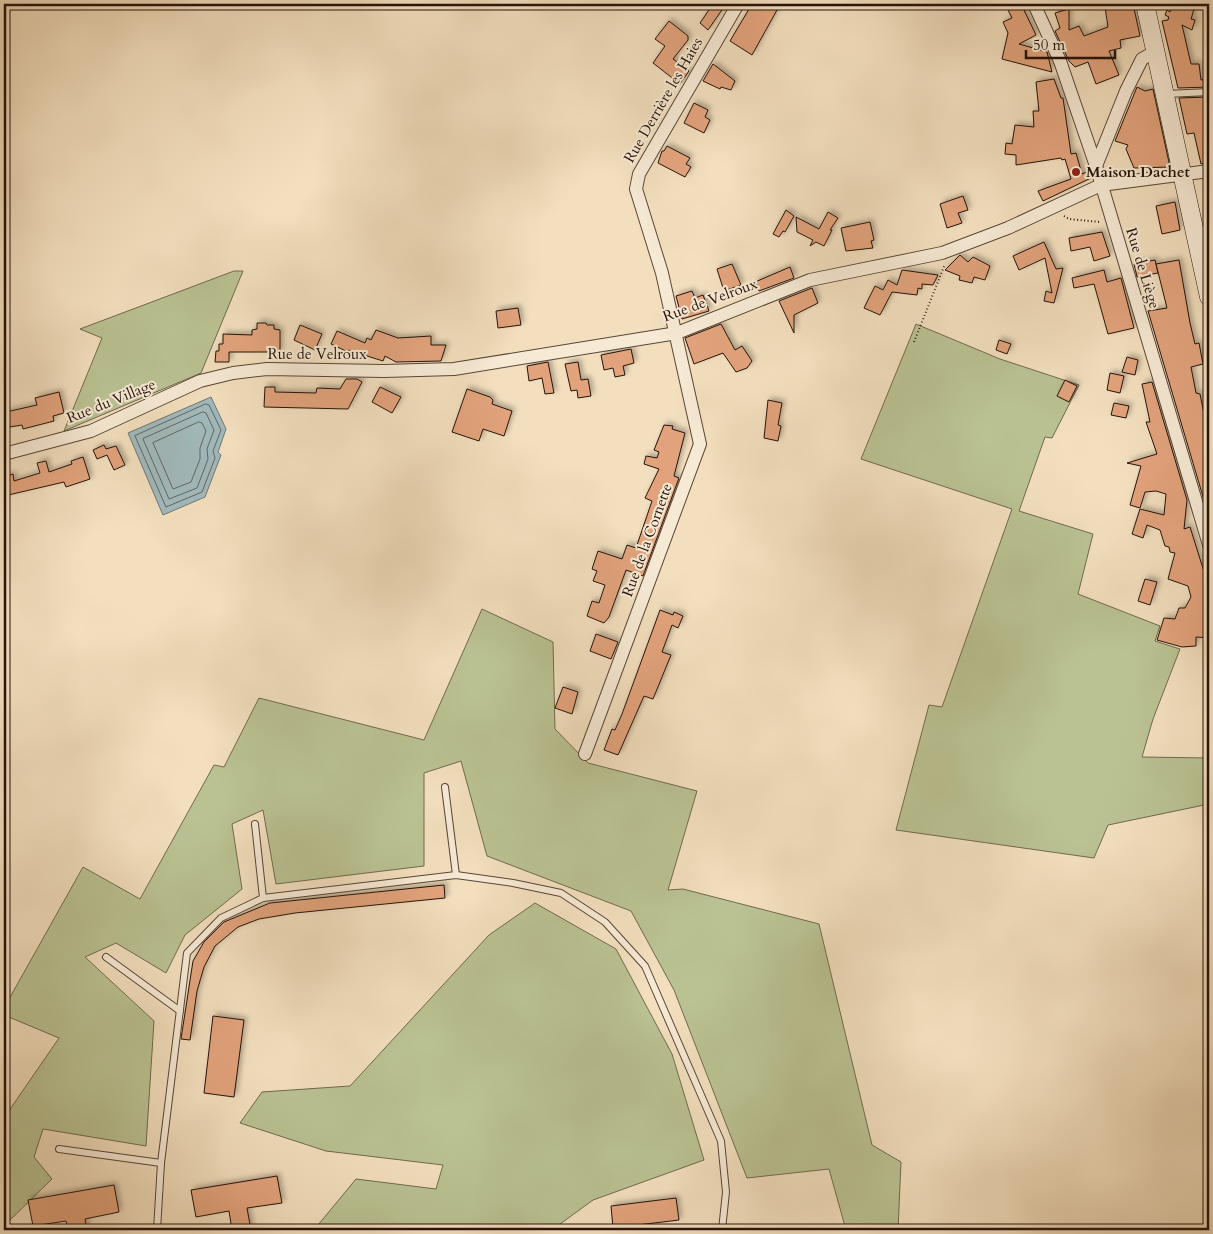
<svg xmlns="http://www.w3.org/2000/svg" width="1213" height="1234" viewBox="0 0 1213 1234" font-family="Cardo,serif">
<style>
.green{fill:#bac293;stroke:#706a4e}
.water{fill:#a1babd;stroke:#6f7775}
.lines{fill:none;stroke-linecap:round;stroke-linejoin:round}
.shore{stroke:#636664;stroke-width:1}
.building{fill:#e2a37c;stroke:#25130a;filter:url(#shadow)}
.lane-casing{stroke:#584637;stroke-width:8}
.street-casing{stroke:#584637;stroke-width:14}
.secondary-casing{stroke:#25130a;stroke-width:19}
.path{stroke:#25130a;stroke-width:2;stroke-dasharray:1 2.5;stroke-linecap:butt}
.lane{stroke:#f7ead5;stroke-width:6}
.street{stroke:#f7ead5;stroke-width:12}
.secondary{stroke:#f7ead5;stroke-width:18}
.poi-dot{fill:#8f2418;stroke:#f7ead5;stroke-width:2}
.labels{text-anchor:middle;stroke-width:4;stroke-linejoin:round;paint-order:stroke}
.street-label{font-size:15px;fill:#25130a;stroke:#f7ead5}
.poi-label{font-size:15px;font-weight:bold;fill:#25130a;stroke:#f7ead5;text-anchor:start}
</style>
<defs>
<filter id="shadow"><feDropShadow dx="3" dy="-3" stdDeviation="2.5" flood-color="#0004"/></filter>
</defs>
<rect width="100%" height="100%" fill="#f3dfbe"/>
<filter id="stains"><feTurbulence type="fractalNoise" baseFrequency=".004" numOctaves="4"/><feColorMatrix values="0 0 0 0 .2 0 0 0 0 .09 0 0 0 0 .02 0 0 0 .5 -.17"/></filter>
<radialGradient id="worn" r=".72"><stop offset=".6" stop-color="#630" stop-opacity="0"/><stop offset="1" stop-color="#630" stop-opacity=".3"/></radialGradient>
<g class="green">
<polygon points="234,271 243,271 201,373 64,431 102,338 80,329"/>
<polygon points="916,324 1000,359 1079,385 1052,438 1045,437 1019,511 1093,534 1078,594 1160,626 1155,641 1180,649 1153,719 1142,757 1209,758 1209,804 1108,825 1094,858 896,830 929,705 942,707 1012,509 861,459"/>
<polygon points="482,609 553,642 555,729 588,763 697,791 668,890 683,889 819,924 872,1145 901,1162 898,1230 846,1230 829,1169 747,1178 674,990 631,911 487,856 461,761 424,773 424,866 276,884 263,810 232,824 242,889 185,935 166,973 116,943 85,957 154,1021 146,1146 43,1129 34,1157 52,1179 7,1223 4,1220 4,1118 59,1038 4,1015 4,1008 83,867 140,899 214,765 224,767 259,698 424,740"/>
<polygon points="535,903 616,949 672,1054 704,1160 593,1200 556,1227 508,1230 361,1230 318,1225 356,1179 436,1189 443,1165 326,1151 240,1123 262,1092 350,1086 489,935"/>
</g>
<polygon class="water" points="211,397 226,429 218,452 221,455 205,497 163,515 128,433"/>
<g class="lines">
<g class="shore">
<polygon points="206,404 209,405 221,430 213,451 215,458 202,492 166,507 135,436"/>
<polygon points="203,412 206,413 214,430 207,449 208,459 197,488 169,499 143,439"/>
<polygon points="199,422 202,423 206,431 200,448 200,459 191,482 173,489 153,443"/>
</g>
</g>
<g class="building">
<polygon points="713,4 726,4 708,30 700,23"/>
<polygon points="752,4 773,4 772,7 777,10 752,55 730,41"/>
<polygon points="1005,4 1021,4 1036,35 1019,44 1047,52 1052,72 1002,59 1008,33 1003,22 1012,18"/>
<polygon points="1111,4 1133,4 1140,36 1120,40 1121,48 1109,51 1119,75 1096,84 1088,62 1075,67 1069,61 1055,31 1060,28 1055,13 1069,9 1069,30 1079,26 1084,36 1108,27 1105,7"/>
<polygon points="1173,4 1195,6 1191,19 1195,20 1192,30 1182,25 1191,64 1199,64 1201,80 1209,79 1209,87 1178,88 1162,21 1168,20 1169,17 1165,15 1167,10 1170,12"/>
<polygon points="669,21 688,36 688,40 673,59 689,71 680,84 653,63 665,46 655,39"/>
<polygon points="713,64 735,81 731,90 721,87 720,89 703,81"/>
<polygon points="1054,79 1061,98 1063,98 1071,154 1076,153 1082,174 1089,171 1091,178 1043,201 1038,191 1071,179 1065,159 1062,160 1061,158 1016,165 1016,155 1005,154 1006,143 1012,144 1015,125 1034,127 1033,111 1039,111 1036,82"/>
<polygon points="1137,87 1145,91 1153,89 1170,167 1134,168 1126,149 1128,145 1115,141"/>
<polygon points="1209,97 1209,162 1201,164 1194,133 1187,134 1179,98"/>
<polygon points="694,103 708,110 705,117 710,120 704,133 684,123"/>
<polygon points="667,146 690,158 686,164 691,167 685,177 658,163 662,151 664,151"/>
<polygon points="963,196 968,210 958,213 962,223 947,228 940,204"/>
<polygon points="1175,202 1180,230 1162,234 1156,206"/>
<polygon points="786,210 794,216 785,232 783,231 779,237 773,234"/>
<polygon points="828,212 838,218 830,230 832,230 824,246 816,242 810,246 813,240 797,232 796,217 819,229"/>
<polygon points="870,222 874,240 871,241 873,248 846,251 841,228"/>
<polygon points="1102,232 1110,256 1094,261 1090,247 1071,251 1069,238"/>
<polygon points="1044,242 1056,269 1063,268 1054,303 1044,301 1046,291 1052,293 1045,258 1019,270 1013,256"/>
<polygon points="960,255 968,262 973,257 990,266 985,280 974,277 972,283 959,280 960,276 945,270"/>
<polygon points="1155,260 1158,273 1137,277 1134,264"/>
<polygon points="1179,260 1190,323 1195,344 1199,343 1203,364 1191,367 1196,393 1200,394 1209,439 1209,517 1148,311 1167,308 1156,264"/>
<polygon points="732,264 741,285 724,291 717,269"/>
<polygon points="790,267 794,278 759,291 755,282"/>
<polygon points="902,270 938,275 933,285 922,284 922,289 918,288 917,295 892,292 880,315 864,308 875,286 883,290 888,280 897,285"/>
<polygon points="1104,270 1107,282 1121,278 1134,328 1108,334 1094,284 1074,288 1072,278"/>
<polygon points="812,288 818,303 794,315 794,333 779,301"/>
<polygon points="692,291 695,298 703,295 709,311 682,319 676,296"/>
<polygon points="518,308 521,325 498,328 496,311"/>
<polygon points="257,323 266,323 267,325 274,325 274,329 280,330 280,352 229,352 229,362 215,362 216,351 219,351 219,344 223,344 223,334 252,335 252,330 257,329"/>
<polygon points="721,324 735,350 742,346 752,361 747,368 736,372 723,353 694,364 685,338"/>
<polygon points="300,325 322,334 315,350 294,340"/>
<polygon points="376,330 398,338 431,336 431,345 446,345 441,361 396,362 385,356 383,361 348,350 348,352 331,344 337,331 365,343 367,338 371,340"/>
<polygon points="999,340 1011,344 1007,354 996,350"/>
<polygon points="631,349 634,363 623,366 625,375 615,377 613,368 604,370 601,355"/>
<polygon points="1127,357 1138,360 1135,375 1122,372"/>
<polygon points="548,362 554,393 545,394 542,378 529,381 527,366"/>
<polygon points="578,362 581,380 588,379 591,396 578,398 577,390 571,391 565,364"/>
<polygon points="1110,373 1124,376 1120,393 1107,390"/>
<polygon points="346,379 357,379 362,382 348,409 264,407 265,387 275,387 275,392 316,393 317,388 340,389"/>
<polygon points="1065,380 1077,386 1069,402 1057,396"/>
<polygon points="1152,382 1187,500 1184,529 1190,527 1206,578 1209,578 1209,638 1196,637 1196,646 1182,647 1157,640 1164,618 1175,619 1179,608 1185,608 1191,597 1188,586 1168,579 1175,553 1170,552 1169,547 1165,546 1160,530 1147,525 1143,538 1132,534 1140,509 1164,515 1166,494 1156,491 1145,492 1140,508 1130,505 1141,466 1127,463 1157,454 1146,422 1150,422 1142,384"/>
<polygon points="380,387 401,397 392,413 372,402"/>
<polygon points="467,389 490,397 493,400 492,404 512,411 504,436 483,429 479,441 452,432"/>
<polygon points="59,392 64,413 53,416 54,421 23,429 22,425 10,427 6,412 37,405 35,398"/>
<polygon points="768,400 782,403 778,425 781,426 778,441 764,438"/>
<polygon points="1114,403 1129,406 1126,418 1111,415"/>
<polygon points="664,425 673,426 672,429 685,433 674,476 679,478 643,576 626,570 609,617 604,623 587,616 592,601 599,603 605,585 593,581 597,571 592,569 598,551 622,559 627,545 636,548 652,501 645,498 659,469 644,464 646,456 657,458 659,452 654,450"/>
<polygon points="104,445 106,449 116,446 125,465 114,470 107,455 97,459 93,450"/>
<polygon points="83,457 90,479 66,487 64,482 4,496 4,477 13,474 14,481 40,473 37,463 46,461 49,472 72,464 71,461"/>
<polygon points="1145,579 1157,582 1150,605 1138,601"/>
<polygon points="660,610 673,615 674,612 683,616 678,628 672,625 662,652 671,655 653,699 644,696 618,755 604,750 612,729 615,730 622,714"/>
<polygon points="596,634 618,642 611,659 590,651"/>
<polygon points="563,687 578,692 572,714 555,708"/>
<polygon points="444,885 445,898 295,913 259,919 238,927 215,946 204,967 197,991 190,1040 181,1039 193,961 204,942 224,922 270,903"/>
<polygon points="213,1016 244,1020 234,1097 204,1093"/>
<polygon points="277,1176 282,1203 247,1208 251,1230 232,1230 229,1211 196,1217 191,1190"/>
<polygon points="114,1185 119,1212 85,1219 87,1230 68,1230 66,1221 33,1226 28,1200"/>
<polygon points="676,1198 679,1220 613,1228 611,1206"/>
</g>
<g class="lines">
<defs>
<g id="lane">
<polyline points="1166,94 1209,92"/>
<polyline points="445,787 456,875"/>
<polyline points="255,824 263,898"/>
<polyline points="106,957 180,1011"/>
<polyline points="59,1149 161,1163"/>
<polyline points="157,1230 161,1163 187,953 221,918 263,898 456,875 513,883 561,893 605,922 645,966 721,1141 726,1192 722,1230"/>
</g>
<g id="street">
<polyline points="1034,4 1060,61 1096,166 1209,545"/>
<polyline points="1096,166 1126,91 1142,59 1156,51"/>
<polyline points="4,454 91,431 200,381 233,373 267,369 384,371 454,369 677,333 810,280 942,253 1008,228 1101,185 1209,171"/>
<polyline points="585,754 700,444 662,273 636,189 639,174 738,4"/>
</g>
<polyline id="secondary" points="1145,4 1209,297"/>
</defs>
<use href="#lane" class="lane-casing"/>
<use href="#street" class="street-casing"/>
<use href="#secondary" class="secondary-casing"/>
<g class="path">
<polyline points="1064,216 1069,219 1100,222"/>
<polyline points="914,342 945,264"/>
</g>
<use href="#lane" class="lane"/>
<use href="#street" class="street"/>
<use href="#secondary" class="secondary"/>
</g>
<circle class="poi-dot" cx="1076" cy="172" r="5"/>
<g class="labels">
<g class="street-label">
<text transform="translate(663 100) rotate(-60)" y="5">Rue Derrière les Haies</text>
<text transform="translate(1143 268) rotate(73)" y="5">Rue de Liège</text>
<text transform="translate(710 300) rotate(-20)" y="5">Rue de Velroux</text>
<text x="317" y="359">Rue de Velroux</text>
<text transform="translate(111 401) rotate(-22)" y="5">Rue du Village</text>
<text transform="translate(647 540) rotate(-70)" y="5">Rue de la Cornette</text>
</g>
<g class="poi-label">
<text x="1086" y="177">Maison Dachet</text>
</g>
</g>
<rect width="1213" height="1234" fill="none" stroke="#f3dfbe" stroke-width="20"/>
<rect x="5" y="5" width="1203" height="1224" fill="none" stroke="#25130a" stroke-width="2.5"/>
<rect x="10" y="10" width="1193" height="1214" fill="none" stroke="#25130a"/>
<path d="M1026 50v8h89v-8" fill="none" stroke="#25130a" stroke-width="2.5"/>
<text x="1033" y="50" font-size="15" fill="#25130a" stroke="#f7ead5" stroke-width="4" paint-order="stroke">50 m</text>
<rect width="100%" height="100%" filter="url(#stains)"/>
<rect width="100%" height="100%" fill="url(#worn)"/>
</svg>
